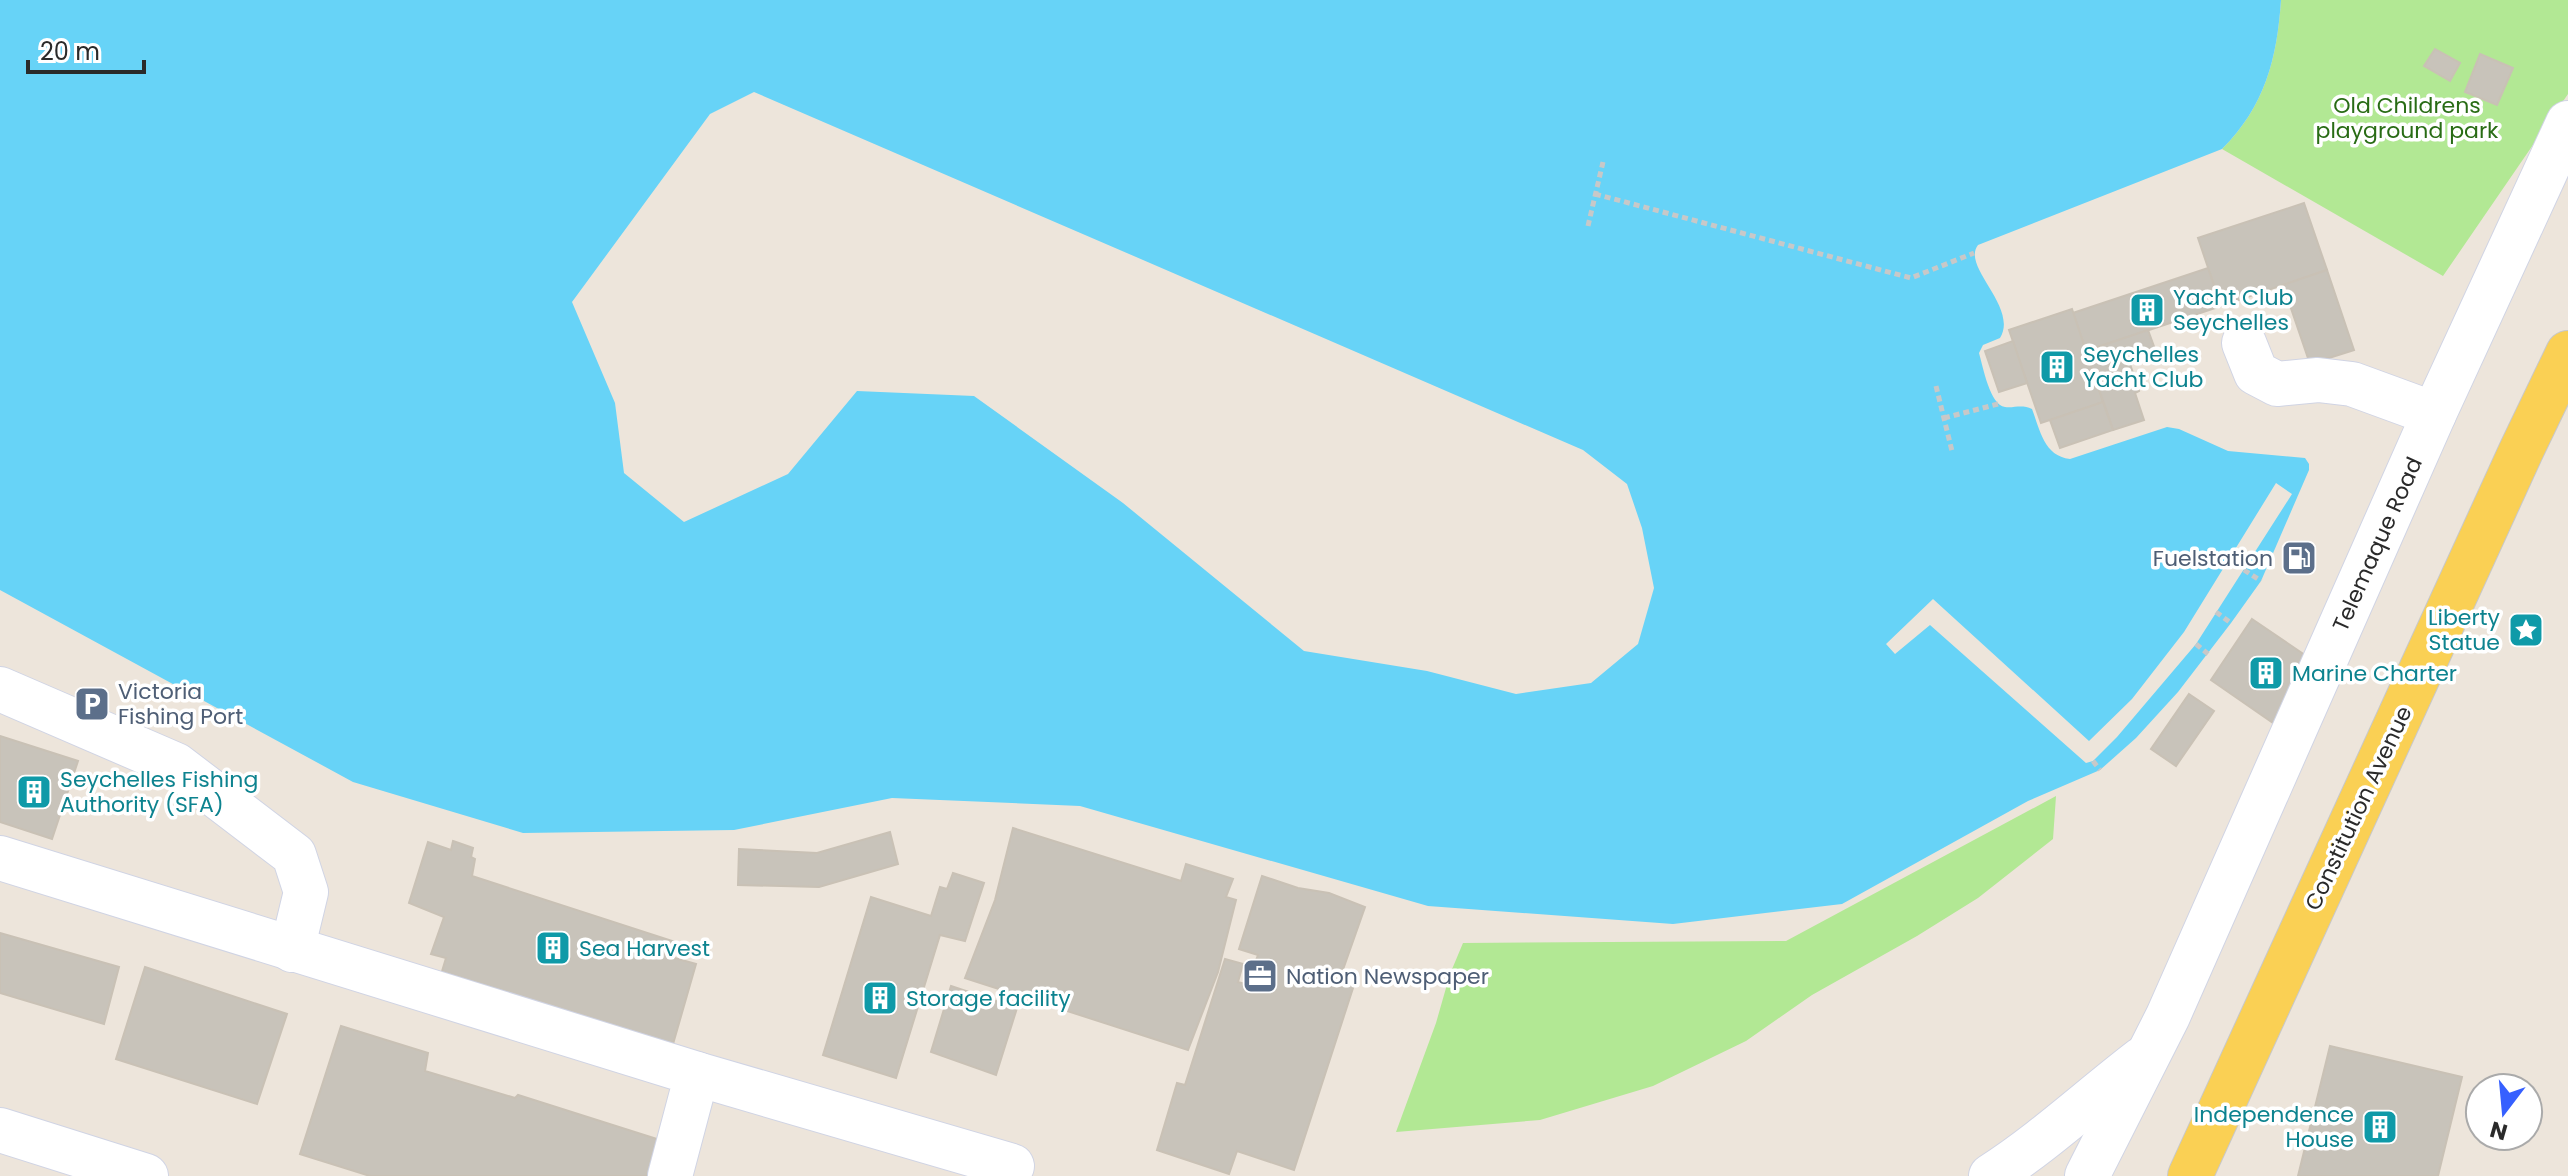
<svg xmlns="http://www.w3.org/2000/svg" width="2568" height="1176" viewBox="0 0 2568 1176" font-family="Poppins,sans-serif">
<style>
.green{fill:#b2e894}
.water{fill:#67d3f7;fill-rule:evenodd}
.pier{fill:#ede5db}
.building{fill:#c8c3ba;stroke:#c9c1b5;stroke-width:2}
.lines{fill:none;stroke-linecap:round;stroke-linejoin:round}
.minor-casing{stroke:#d0d4e4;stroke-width:46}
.major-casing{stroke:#c8c8c8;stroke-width:46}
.path{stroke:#c8c8c8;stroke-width:5;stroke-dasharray:6 4;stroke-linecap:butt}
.minor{stroke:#fff;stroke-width:44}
.major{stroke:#fad054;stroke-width:44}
.labels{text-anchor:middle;stroke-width:7;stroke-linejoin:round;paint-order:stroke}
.park-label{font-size:22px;fill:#296c15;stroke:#fff}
.culture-label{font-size:22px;fill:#0d838f;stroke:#fff;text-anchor:start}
.street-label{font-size:22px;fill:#2a2a2a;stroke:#fff}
.service-label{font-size:22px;fill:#4e5e75;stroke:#fff;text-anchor:start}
</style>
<rect width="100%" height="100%" fill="#ede5db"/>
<g class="green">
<path d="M2281 0H2568V94L2443 276 2222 149C2265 106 2277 59 2281 0Z"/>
<polygon points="2056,796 2053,839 1978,898 1917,936 1812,995 1746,1041 1653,1086 1540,1120 1396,1132 1436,1023 1450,974 1463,943 1786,941"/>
</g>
<path class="water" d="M0 0H2281C2277 59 2265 106 2222 149L1978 245C1961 267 2019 307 2000 338L1983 345 1979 353C1983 367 1990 405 2005 407 2015 408 2022 404 2032 409 2040 430 2044 456 2070 459L2167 427 2179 429 2228 451 2305 458 2309 464V470L2261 581 2231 623 2178 692 2136 738 2100 770 2028 801 1842 904 1673 924 1428 906 1080 806 892 798 734 830 523 833 353 782 0 590ZM754 92 1583 450 1627 484 1642 528 1654 588 1638 644 1591 683 1516 694 1427 671 1304 651 1123 503 974 396 857 391 788 474 684 522 624 473 615 403 572 302 710 114Z"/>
<polygon class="pier" points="2276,483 2292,494 2196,644 2117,737 2093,761 2086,763 1930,625 1895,654 1886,644 1933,599 2089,741 2132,699 2184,632"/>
<g class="building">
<polygon points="2435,49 2460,63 2450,81 2424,66"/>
<polygon points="2480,54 2513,68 2497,105 2465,92"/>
<polygon points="2304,203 2327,270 2221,306 2198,238"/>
<polygon points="2208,268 2221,306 2086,351 2073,313"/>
<polygon points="2327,270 2354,350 2310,364 2283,285"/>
<polygon points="2072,309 2103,402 2041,423 2009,330"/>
<polygon points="2148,330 2156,352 2129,361 2139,391 2135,393 2144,420 2113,430 2086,351"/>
<polygon points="2013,341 2027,383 1999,392 1985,351"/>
<polygon points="2103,402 2113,430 2060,448 2050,420"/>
<polygon points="2252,619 2321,666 2279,727 2211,680"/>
<polygon points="2189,694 2214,711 2176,766 2151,749"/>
<polygon points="0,736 78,761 52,839 0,822"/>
<polygon points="1013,828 1181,881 1186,864 1233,879 1226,897 1236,900 1218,972 1188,1050 965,978 995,900"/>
<polygon points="890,832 898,864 819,887 738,885 739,849 817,853"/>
<polygon points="453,841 473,848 471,857 475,859 472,876 675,942 671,957 696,964 671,1051 440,978 446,958 431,954 444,917 409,903 428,842 451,850"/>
<polygon points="953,873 984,883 965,941 940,935 896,1078 823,1055 871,897 931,916 940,887 947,889"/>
<polygon points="1262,876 1298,888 1329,893 1365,907 1339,981 1354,985 1294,1170 1237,1151 1229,1174 1157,1150 1177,1083 1185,1085 1225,959 1243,964 1238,982 1259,988 1264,977 1251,973 1258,955 1239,949"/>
<polygon points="0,933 119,967 104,1024 0,993"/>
<polygon points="145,967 287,1014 257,1104 116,1059"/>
<polygon points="951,986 1017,1008 996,1075 931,1052"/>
<polygon points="341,1026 428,1053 425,1071 515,1098 518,1095 663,1141 652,1176 370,1176 300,1154"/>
<polygon points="2330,1046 2462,1077 2438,1176 2298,1176"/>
</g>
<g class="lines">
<defs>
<g id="minor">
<polyline points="2244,343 2256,373 2277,384 2318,380 2352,384 2434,414"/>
<polyline points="0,689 176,765 294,855 306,892 292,950"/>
<polyline points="0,858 697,1074 670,1176"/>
<polyline points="697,1074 1012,1166"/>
<polyline points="0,1130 146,1176"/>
<path d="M1991 1176C2044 1142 2091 1098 2142 1059"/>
<polyline points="2087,1176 2168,1016 2434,414 2568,123"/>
</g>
<polyline id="major" points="2190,1176 2521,451 2568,353"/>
</defs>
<use href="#minor" class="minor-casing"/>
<use href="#major" class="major-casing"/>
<g class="path">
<polyline points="1595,194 1911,278 1974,253"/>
<polyline points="1588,226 1603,162"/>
<polyline points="1936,386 1952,451"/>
<polyline points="1944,418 1998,404"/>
<polyline points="2244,570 2261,581"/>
<polyline points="2216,612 2231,623"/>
<polyline points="2196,644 2208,654"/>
<polyline points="2093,761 2100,770"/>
</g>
<use href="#minor" class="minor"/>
<use href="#major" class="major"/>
</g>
<defs>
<symbol id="building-square" viewBox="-11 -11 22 22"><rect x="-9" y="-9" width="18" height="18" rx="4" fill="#0f9aa8" stroke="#fff"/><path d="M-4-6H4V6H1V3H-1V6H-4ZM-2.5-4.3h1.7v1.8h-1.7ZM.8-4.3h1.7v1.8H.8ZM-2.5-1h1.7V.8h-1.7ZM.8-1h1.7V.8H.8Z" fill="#fff"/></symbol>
<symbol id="fuel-square" viewBox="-11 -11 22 22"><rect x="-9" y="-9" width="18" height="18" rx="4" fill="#5c6f8a" stroke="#fff"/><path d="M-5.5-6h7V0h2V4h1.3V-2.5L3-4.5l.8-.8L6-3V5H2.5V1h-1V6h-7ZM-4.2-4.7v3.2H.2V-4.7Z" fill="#fff"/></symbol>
<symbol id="sight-square" viewBox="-11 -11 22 22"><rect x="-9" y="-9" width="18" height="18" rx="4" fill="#0f9aa8" stroke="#fff"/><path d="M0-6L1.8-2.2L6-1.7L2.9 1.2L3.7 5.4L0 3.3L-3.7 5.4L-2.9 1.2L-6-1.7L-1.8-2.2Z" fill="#fff"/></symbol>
<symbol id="parking-square" viewBox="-11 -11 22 22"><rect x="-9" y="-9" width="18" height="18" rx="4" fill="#5c6f8a" stroke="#fff"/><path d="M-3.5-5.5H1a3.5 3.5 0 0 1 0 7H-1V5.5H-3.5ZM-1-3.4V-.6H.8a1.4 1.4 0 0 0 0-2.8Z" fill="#fff"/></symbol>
<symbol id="office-square" viewBox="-11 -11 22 22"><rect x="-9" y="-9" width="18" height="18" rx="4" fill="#5c6f8a" stroke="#fff"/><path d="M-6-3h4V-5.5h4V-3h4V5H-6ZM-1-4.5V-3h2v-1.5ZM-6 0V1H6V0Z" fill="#fff"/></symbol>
</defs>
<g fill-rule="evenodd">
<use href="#building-square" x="2127" y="290" width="40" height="40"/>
<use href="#building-square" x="2037" y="347" width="40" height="40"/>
<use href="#fuel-square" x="2279" y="538" width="40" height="40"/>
<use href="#sight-square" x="2506" y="610" width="40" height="40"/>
<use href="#building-square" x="2246" y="653" width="40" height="40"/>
<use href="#parking-square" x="72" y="684" width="40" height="40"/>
<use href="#building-square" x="14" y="772" width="40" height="40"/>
<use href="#building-square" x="533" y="928" width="40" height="40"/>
<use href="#office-square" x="1240" y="956" width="40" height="40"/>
<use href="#building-square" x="860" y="978" width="40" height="40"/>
<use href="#building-square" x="2360" y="1107" width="40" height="40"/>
</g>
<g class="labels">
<g class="park-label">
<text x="2407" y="113">Old Childrens<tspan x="2407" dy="25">playground park</tspan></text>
</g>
<g class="culture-label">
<text x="2173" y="305">Yacht Club<tspan x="2173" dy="25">Seychelles</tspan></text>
<text x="2083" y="362">Seychelles<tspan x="2083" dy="25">Yacht Club</tspan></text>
<text x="2500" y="625" text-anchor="end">Liberty<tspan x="2500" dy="25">Statue</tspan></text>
<text x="2292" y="681">Marine Charter</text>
<text x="60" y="787">Seychelles Fishing<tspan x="60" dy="25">Authority (SFA)</tspan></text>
<text x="579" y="956">Sea Harvest</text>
<text x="906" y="1006">Storage facility</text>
<text x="2354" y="1122" text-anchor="end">Independence<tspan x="2354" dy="25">House</tspan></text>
</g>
<g class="street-label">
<text transform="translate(2377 544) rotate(-66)" y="8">Telemaque Road</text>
<text transform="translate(2358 808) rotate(-65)" y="8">Constitution Avenue</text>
</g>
<g class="service-label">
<text x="2273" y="566" text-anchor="end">Fuelstation</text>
<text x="118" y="699">Victoria<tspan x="118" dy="25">Fishing Port</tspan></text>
<text x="1286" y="984">Nation Newspaper</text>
</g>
</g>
<g transform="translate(2504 1112) rotate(196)"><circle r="38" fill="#ffffff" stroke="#aaaaaa" stroke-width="2"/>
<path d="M0-6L14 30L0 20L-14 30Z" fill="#3660ff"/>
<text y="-12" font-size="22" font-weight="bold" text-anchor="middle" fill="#2a2a2a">N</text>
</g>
<path d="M28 60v12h116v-12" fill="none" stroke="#2a2a2a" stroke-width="4"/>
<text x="40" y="60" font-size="24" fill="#2a2a2a" stroke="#ffffff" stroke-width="6" paint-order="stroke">20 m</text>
</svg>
